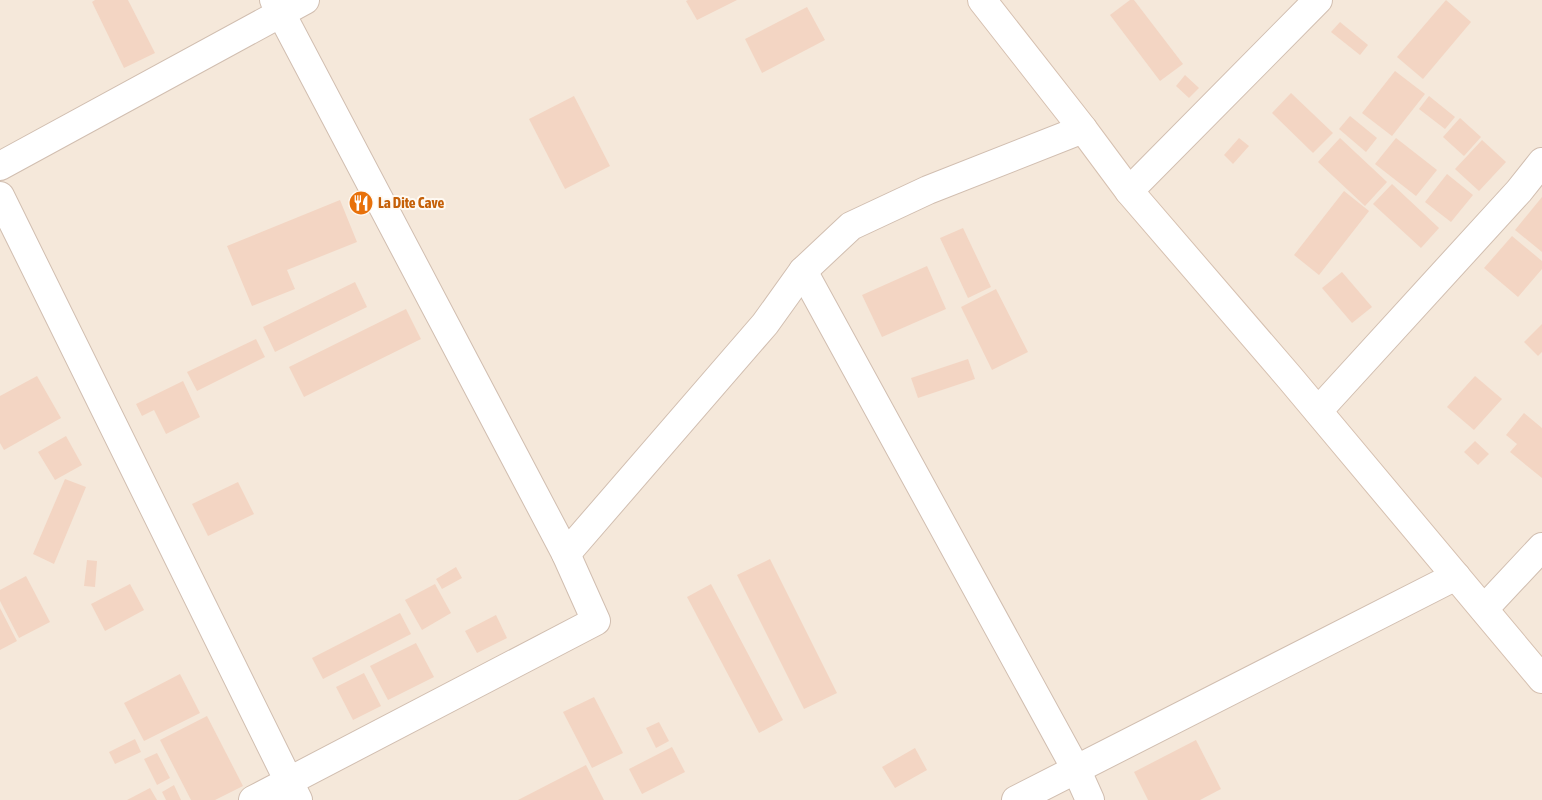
<svg xmlns="http://www.w3.org/2000/svg" width="1542" height="800" viewBox="0 0 1542 800" font-family="'Asap Condensed',sans-serif">
<style>
.residential{fill:#f5e8da}
.building{fill:#f3d5c3}
.lines{fill:none;stroke-linecap:round;stroke-linejoin:round}
.street-casing{stroke:#d1beb0;stroke-width:30}
.secondary-casing{stroke:#d6c0b0;stroke-width:30}
.street{stroke:#fff;stroke-width:28}
.secondary{stroke:#fff;stroke-width:28}
.labels{text-anchor:middle;stroke-width:4;stroke-linejoin:round;paint-order:stroke}
.food-label{font-size:15px;font-weight:bold;fill:#c56008;stroke:#fffaf3;text-anchor:start}
</style>
<rect width="100%" height="100%" fill="#fdf6ec"/>
<rect class="residential" x="0" y="0" width="1542" height="800"/>
<g class="building">
<polygon points="95,0 128,0 155,53 124,68 92,2"/>
<polygon points="737,0 697,20 686,1 688,0"/>
<polygon points="1130,0 1134,0 1183,64 1160,81 1110,15"/>
<polygon points="1446,0 1471,22 1423,79 1397,57"/>
<polygon points="807,7 825,40 762,73 745,39"/>
<polygon points="1340,22 1368,45 1360,55 1331,32"/>
<polygon points="1395,71 1425,94 1392,136 1362,113"/>
<polygon points="1185,75 1199,88 1189,98 1176,86"/>
<polygon points="1291,93 1333,133 1313,153 1272,113"/>
<polygon points="574,96 610,166 565,189 529,119"/>
<polygon points="1429,96 1455,117 1445,129 1419,109"/>
<polygon points="1350,116 1377,138 1366,152 1339,129"/>
<polygon points="1460,118 1481,137 1464,156 1443,137"/>
<polygon points="1239,138 1249,146 1233,164 1224,155"/>
<polygon points="1340,138 1387,182 1365,206 1318,162"/>
<polygon points="1396,138 1437,170 1416,196 1375,164"/>
<polygon points="1482,140 1506,162 1479,191 1455,169"/>
<polygon points="1447,174 1473,195 1451,222 1425,202"/>
<polygon points="1392,184 1439,228 1421,248 1373,204"/>
<polygon points="1344,191 1369,211 1319,275 1294,255"/>
<polygon points="1542,197 1542,252 1515,230"/>
<polygon points="340,200 357,242 287,270 295,289 252,306 227,246"/>
<polygon points="963,228 991,287 968,298 940,238"/>
<polygon points="1512,236 1542,261 1542,269 1518,297 1484,268"/>
<polygon points="927,266 946,309 882,337 862,295"/>
<polygon points="1342,272 1372,307 1352,323 1322,288"/>
<polygon points="355,282 367,307 275,352 263,327"/>
<polygon points="996,289 1028,352 992,370 961,307"/>
<polygon points="406,309 421,339 304,397 289,367"/>
<polygon points="1542,324 1542,352 1538,356 1524,342"/>
<polygon points="256,339 265,357 197,391 187,372"/>
<polygon points="968,359 975,379 918,398 911,378"/>
<polygon points="37,376 61,418 4,450 0,443 0,396"/>
<polygon points="1475,376 1502,399 1474,430 1447,407"/>
<polygon points="183,381 200,417 166,434 154,410 142,416 136,404"/>
<polygon points="1524,413 1542,428 1542,478 1510,452 1517,444 1506,435"/>
<polygon points="66,436 82,465 55,480 38,452"/>
<polygon points="1475,441 1489,454 1478,465 1464,452"/>
<polygon points="65,479 86,487 54,564 33,554"/>
<polygon points="238,482 254,514 208,536 192,504"/>
<polygon points="770,559 837,693 804,709 737,575"/>
<polygon points="87,560 97,561 95,587 84,586"/>
<polygon points="456,567 462,578 442,589 436,579"/>
<polygon points="26,576 50,622 19,638 0,601 0,590"/>
<polygon points="130,584 144,610 105,631 91,604"/>
<polygon points="435,584 451,613 422,630 405,600"/>
<polygon points="711,584 783,720 759,733 687,597"/>
<polygon points="0,608 17,641 0,650"/>
<polygon points="400,613 411,634 323,679 312,658"/>
<polygon points="496,615 507,638 477,653 465,631"/>
<polygon points="416,643 434,677 388,700 370,666"/>
<polygon points="364,673 381,706 353,720 336,687"/>
<polygon points="180,674 200,713 144,741 124,703"/>
<polygon points="594,697 623,753 592,768 563,712"/>
<polygon points="207,716 243,786 215,800 191,800 160,740"/>
<polygon points="659,722 669,741 656,748 646,728"/>
<polygon points="135,739 141,752 115,764 109,752"/>
<polygon points="1196,740 1221,789 1200,800 1148,800 1134,772"/>
<polygon points="672,747 685,772 642,794 629,769"/>
<polygon points="915,748 927,770 895,788 882,767"/>
<polygon points="157,753 170,778 157,785 144,759"/>
<polygon points="586,765 604,800 518,800"/>
<polygon points="174,785 181,800 166,800 162,792"/>
<polygon points="150,788 157,800 127,800"/>
</g>
<g class="lines">
<defs>
<g id="street">
<polyline points="0,166 305,0"/>
<polyline points="1129,191 1318,0"/>
<polyline points="0,196 298,800"/>
<polyline points="803,271 1077,771 1090,800"/>
<polyline points="1318,411 1519,191 1542,162"/>
<polyline points="566,554 765,324 803,271 851,226 928,190 1083,129"/>
<polyline points="1484,609 1542,547"/>
<polyline points="253,800 596,621 566,554 274,0"/>
<polyline points="1016,800 1456,576"/>
</g>
<polyline id="secondary" points="982,0 1083,129 1129,191 1290,378 1542,679"/>
</defs>
<use href="#street" class="street-casing"/>
<use href="#secondary" class="secondary-casing"/>
<use href="#street" class="street"/>
<use href="#secondary" class="secondary"/>
</g>
<defs>
<symbol id="restaurant-disc" viewBox="-11 -11 22 22"><circle r="9.5" fill="#e8710a" stroke="#fffaf3"/><path d="M-5-6h1v4h1v-4h1v4h1v-4h1v5L-1.5 .5V6h-2V.5L-5-1ZM5-6V6H3V1.5H1.5Q1.5-4 5-6Z" fill="#fff"/></symbol>
</defs>
<g fill-rule="evenodd">
<use href="#restaurant-disc" x="347" y="189" width="28" height="28"/>
</g>
<g class="labels">
<g class="food-label">
<text x="378" y="208">La Dite Cave</text>
</g>
</g>
</svg>
